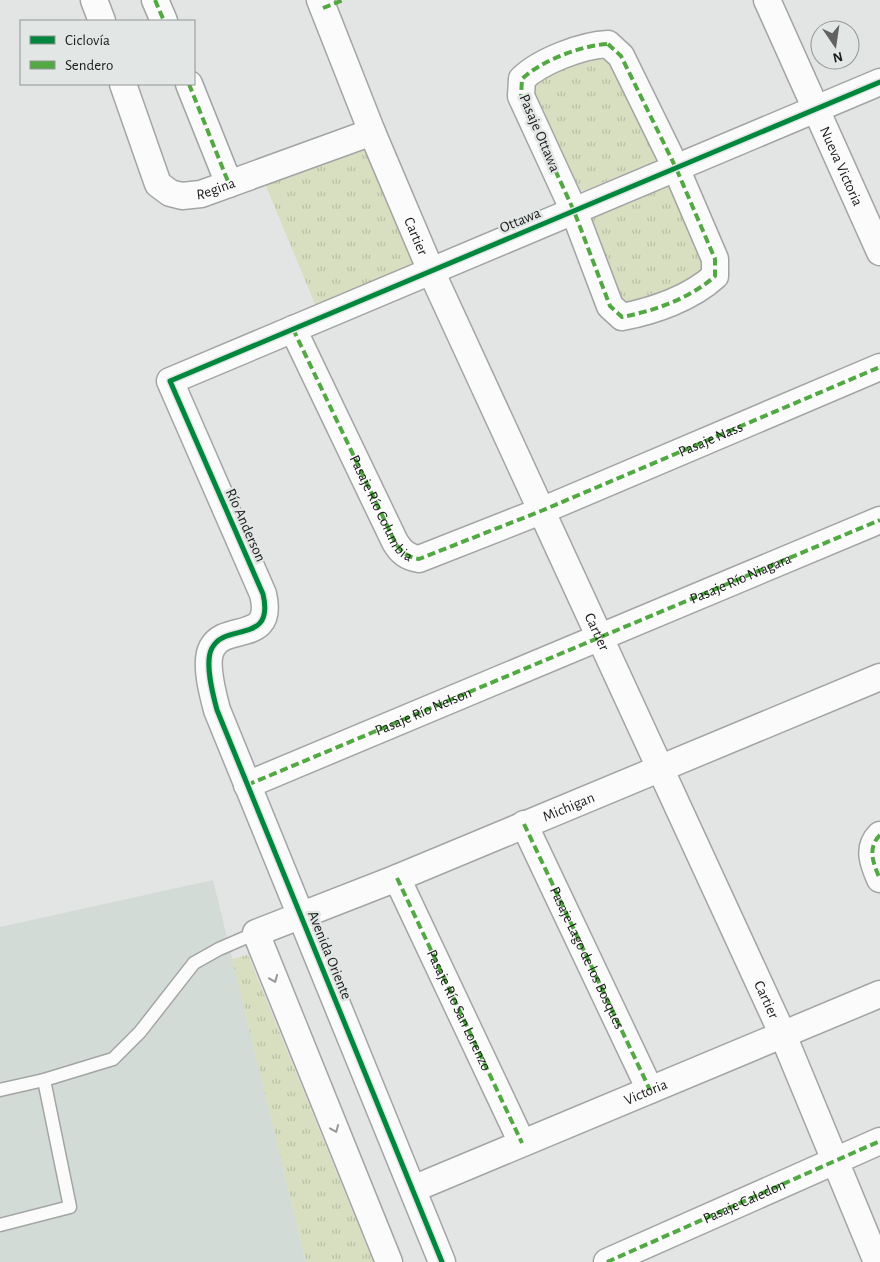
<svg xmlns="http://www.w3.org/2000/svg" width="880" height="1262" viewBox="0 0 880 1262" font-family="'Alegreya Sans',sans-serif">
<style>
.built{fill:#d3dbd6}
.grass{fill:url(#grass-tufts)}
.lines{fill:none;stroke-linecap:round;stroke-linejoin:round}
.lane-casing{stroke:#a3a5a4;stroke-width:15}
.street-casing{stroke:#a3a5a4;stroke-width:29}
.lane{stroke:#fbfbfb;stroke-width:12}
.street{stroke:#fbfbfb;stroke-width:26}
.quiet{stroke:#52a943;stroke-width:4;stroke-dasharray:8 4;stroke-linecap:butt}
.cycleway-casing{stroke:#e2e6e4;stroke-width:8}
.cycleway{stroke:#00873e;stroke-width:5}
.oneway{stroke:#969796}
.labels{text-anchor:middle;stroke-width:5;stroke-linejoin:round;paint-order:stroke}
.street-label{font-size:15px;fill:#1b1c1b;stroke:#e2e6e4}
</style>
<defs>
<pattern id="grass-tufts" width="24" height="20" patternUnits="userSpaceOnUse" patternTransform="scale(1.25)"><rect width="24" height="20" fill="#d7dfc0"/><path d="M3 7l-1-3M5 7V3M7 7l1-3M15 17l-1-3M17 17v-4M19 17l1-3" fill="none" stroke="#b8bfa4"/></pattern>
</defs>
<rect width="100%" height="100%" fill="#e3e5e4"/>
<polygon class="built" points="213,880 306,1262 0,1262 0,927"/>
<g class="grass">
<polygon points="606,49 659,156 654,162 585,190 577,190 527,83"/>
<polygon points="370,139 423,265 317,309 263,179"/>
<polygon points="665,184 671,186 711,271 625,311 585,220"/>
<polygon points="248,955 373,1262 306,1262 232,959"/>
</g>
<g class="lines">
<defs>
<g id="lane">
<polyline points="0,1090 44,1080 113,1059 140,1032 194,963 219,949 256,933"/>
<polyline points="0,1225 70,1207 44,1080"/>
</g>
<g id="street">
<polyline points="94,0 102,21"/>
<polyline points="155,0 164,21"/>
<path id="s1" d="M320 0 372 132 431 271 783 1035 877 1262"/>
<path id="s2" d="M767 0 880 252"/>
<path d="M608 44 621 56 676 168 715 259V276C691 298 654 311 622 317L610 306 574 211 521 96 522 79C540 61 583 45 608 44Z"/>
<path id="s3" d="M123 84 158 184 170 193 182 196 201 194 372 132"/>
<polyline points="189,84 229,184"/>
<path id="s4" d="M293 329 395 542C401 552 407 557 419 559L541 511 880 367"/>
<path id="s5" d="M247 785 880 520"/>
<path id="s6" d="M524 824 650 1090"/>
<path d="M880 835C867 848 873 863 880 879"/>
<polyline points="397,878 522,1143"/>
<path id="s7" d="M413 1189 880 994"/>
<path id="s8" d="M389 1262 256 933 397 878 880 677"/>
<path d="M442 1262 217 710C213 695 204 662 212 648 225 622 275 645 263 594L170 381 880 82"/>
<path id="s9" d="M607 1262 880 1141"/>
</g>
</defs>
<use href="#lane" class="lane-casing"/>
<use href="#street" class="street-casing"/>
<use href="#lane" class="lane"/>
<use href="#street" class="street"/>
<g class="quiet">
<polyline points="155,0 164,21"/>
<polyline points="323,8 343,0"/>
<path d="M608 44 621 56 676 168 715 259V276C691 298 654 311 622 317L610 306 574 211 521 96 522 79C540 61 583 45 608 44Z"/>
<polyline points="189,84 229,184"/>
<path d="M293 329 395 542C401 552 407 557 419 559L541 511 880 367"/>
<polyline points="247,785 880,520"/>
<polyline points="524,824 650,1090"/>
<path d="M880 835C867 848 873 863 880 879"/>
<path id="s10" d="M397 878 522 1143"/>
<polyline points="607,1262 880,1141"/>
</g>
<defs>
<path id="cycleway" d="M442 1262 217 710C213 695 204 662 212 648 225 622 275 645 263 594L170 381 880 82"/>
</defs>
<use href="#cycleway" class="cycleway-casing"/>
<use href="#cycleway" class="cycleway"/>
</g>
<defs><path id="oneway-chevron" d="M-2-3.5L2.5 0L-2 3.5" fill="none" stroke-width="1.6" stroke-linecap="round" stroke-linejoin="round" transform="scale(1.25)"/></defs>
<g class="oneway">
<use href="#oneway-chevron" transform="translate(274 979) rotate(68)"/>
<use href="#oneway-chevron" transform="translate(335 1129) rotate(68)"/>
</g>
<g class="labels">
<g class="street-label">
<text transform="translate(540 133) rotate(67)" y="5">Pasaje Ottawa</text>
<text dy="5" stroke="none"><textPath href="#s2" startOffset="182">Nueva Victoria</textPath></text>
<text dy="5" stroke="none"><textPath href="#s3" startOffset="168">Regina</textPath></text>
<text transform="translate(520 220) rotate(-23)" y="5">Ottawa</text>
<text dy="5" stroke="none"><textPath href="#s1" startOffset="255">Cartier</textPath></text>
<text dy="5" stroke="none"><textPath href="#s4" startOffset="582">Pasaje Nass</textPath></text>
<text dy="5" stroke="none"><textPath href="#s4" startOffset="200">Pasaje Río Columbia</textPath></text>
<text transform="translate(246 525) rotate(66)" y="5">Río Anderson</text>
<text dy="5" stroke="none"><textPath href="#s5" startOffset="535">Pasaje Río Niagara</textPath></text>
<text dy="5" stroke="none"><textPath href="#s1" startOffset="690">Cartier</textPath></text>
<text dy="5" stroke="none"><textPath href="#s5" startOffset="191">Pasaje Río Nelson</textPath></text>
<text dy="5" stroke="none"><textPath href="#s8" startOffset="692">Michigan</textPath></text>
<text transform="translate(330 955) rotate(68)" y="5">Avenida Oriente</text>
<text dy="5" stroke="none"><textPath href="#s6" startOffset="148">Pasaje Lago de los Bosques</textPath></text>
<text dy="5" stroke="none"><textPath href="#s1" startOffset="1095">Cartier</textPath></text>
<text dy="5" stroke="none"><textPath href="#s10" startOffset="146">Pasaje Río San Lorenzo</textPath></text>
<text dy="5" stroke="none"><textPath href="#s7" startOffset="252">Victoria</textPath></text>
<text dy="5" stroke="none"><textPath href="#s9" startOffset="150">Pasaje Caledon</textPath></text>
</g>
</g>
<rect x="20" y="20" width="175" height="65" fill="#e2e6e4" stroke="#929594"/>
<rect x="30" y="36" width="25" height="8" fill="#00873e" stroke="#929594"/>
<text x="65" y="45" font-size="15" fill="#1b1c1b">Ciclovía</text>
<rect x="30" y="61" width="25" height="8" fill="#52a943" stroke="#929594"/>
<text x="65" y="70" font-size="15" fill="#1b1c1b">Sendero</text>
<g transform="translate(835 45) rotate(167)"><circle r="24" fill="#e2e6e4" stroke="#929594"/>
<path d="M0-4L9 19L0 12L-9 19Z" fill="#616261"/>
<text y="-8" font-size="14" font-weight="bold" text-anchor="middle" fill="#1b1c1b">N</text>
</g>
</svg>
